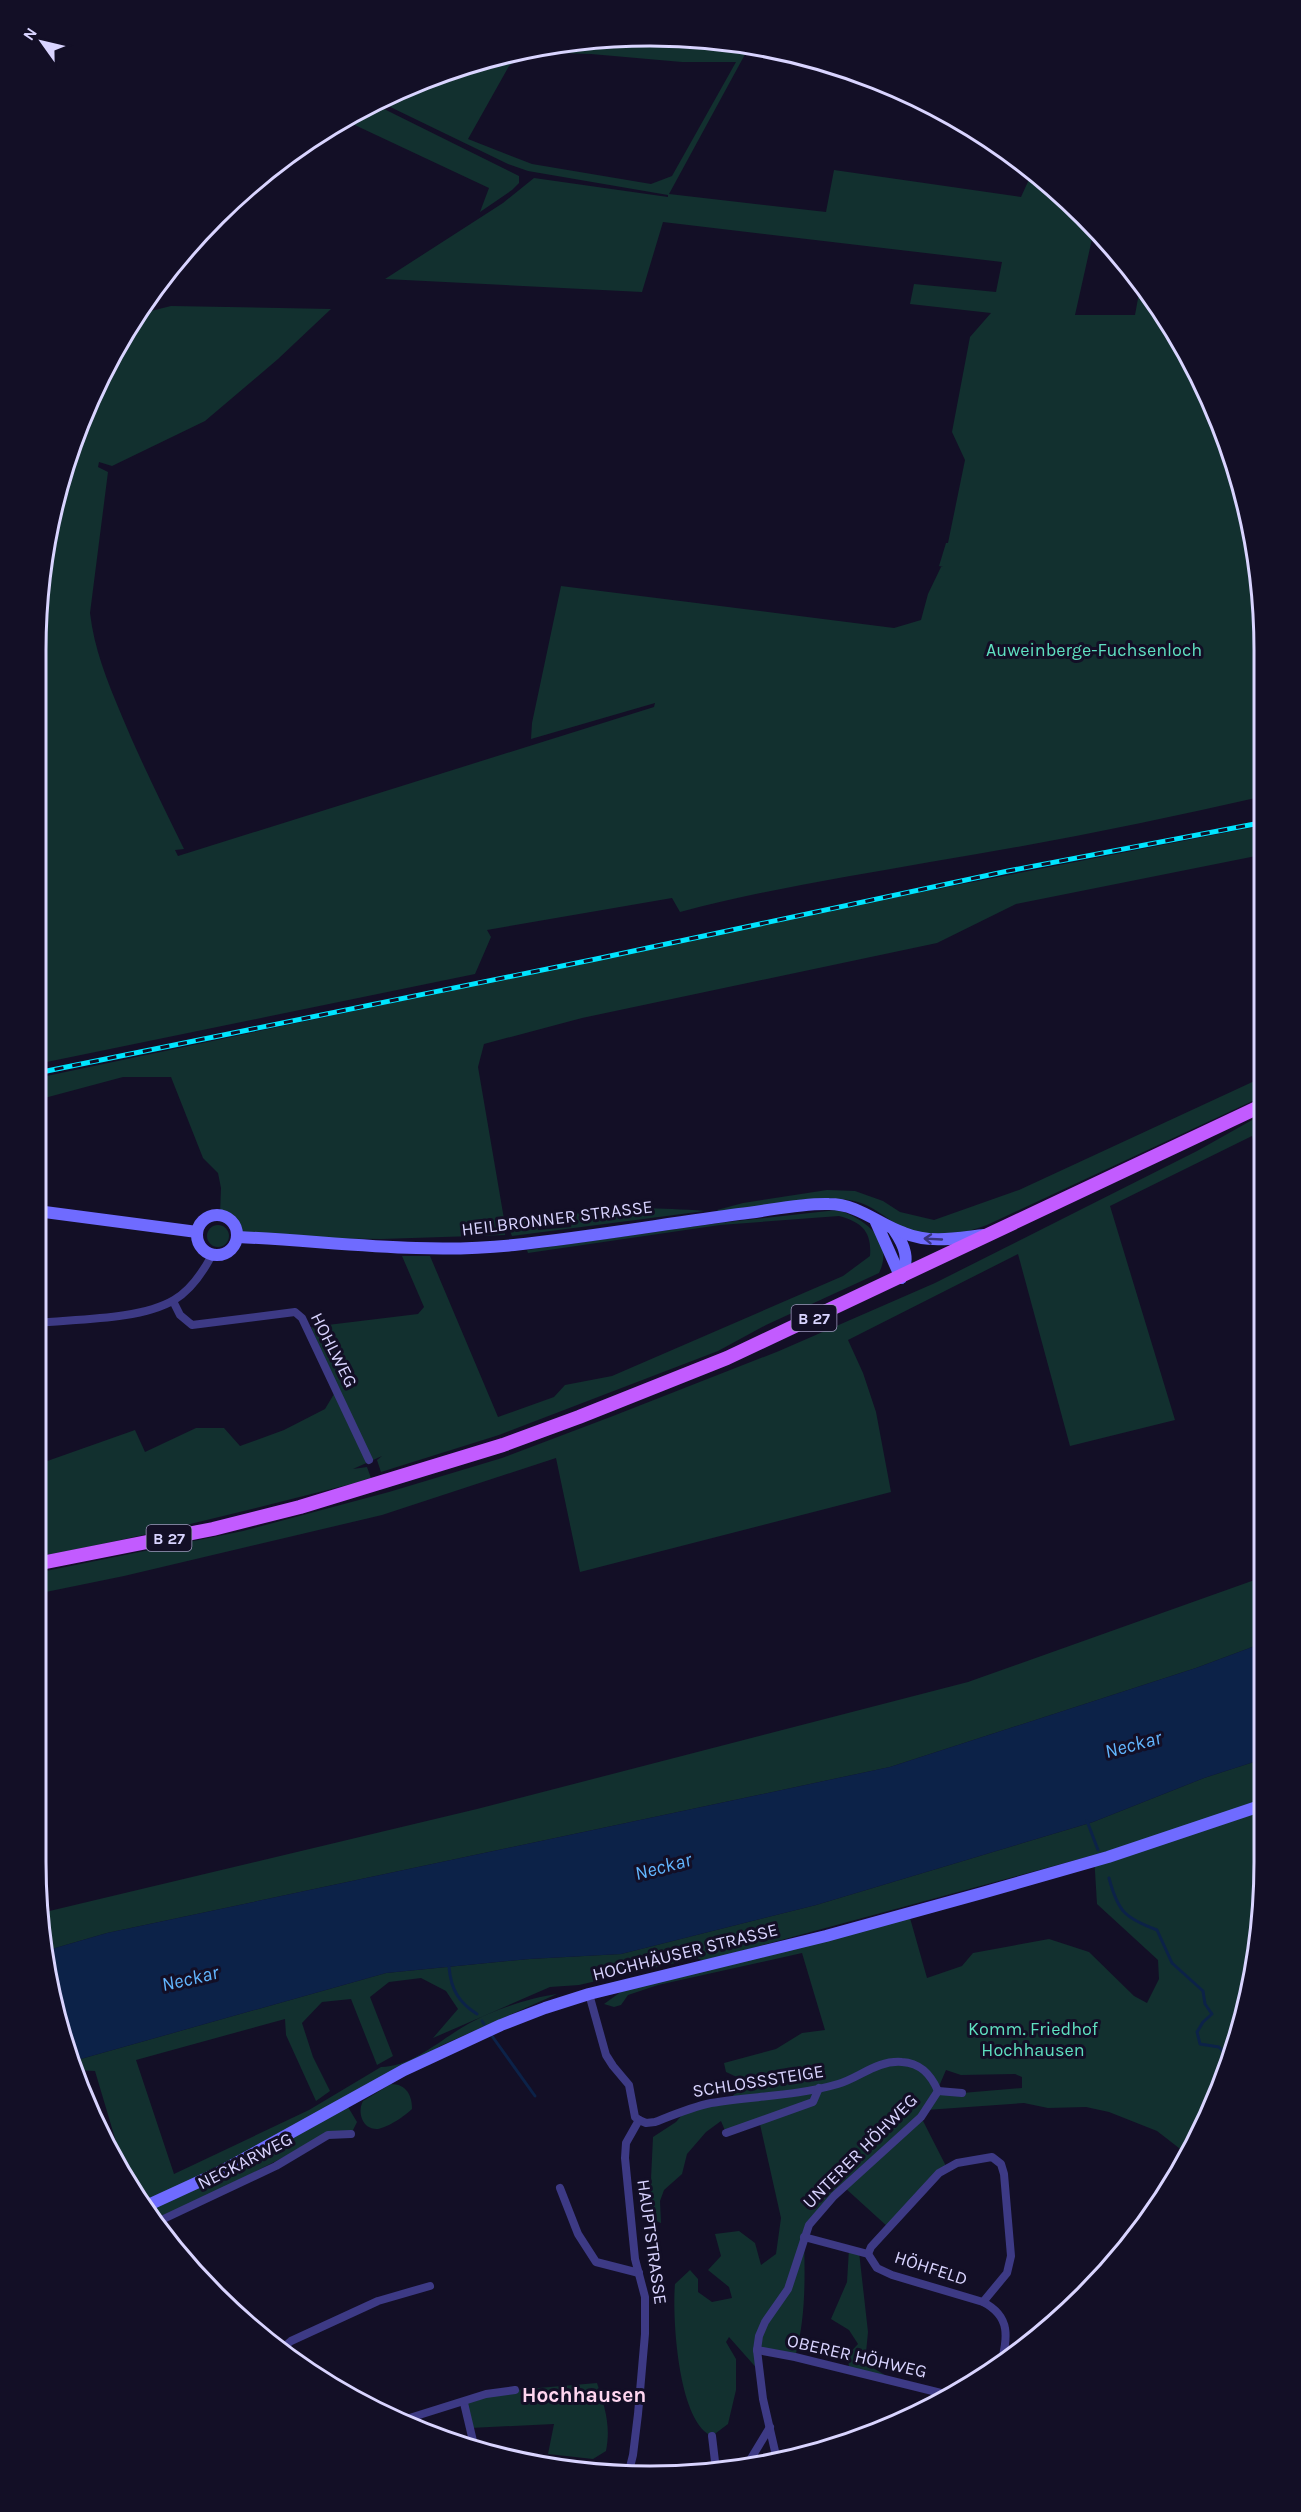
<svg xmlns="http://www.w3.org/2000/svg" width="1301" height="2512" viewBox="0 0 1301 2512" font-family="Karla,sans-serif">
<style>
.green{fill:#12302f;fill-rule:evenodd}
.water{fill:#0c2248}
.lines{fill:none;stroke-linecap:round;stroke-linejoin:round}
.stream{stroke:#0c2248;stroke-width:3}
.street{stroke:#3d3a85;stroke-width:8}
.secondary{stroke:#6f6bff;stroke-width:12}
.primary{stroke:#c25bff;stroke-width:14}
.rail-casing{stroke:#00e5ff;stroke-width:5}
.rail{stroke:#130f26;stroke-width:3;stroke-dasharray:9;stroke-linecap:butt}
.oneway{stroke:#38347d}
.labels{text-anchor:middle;stroke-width:6;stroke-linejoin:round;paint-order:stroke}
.shield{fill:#130f26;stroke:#9e99be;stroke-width:1.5}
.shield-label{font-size:16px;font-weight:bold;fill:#d9d4ff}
.park-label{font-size:18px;fill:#5fe0c0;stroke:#130f26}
.street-label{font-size:18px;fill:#d9d4ff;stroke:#130f26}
.water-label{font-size:20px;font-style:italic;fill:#62b6ff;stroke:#130f26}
.quarter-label{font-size:21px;font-weight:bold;fill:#ffd6f0;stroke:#130f26}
.rim{fill:none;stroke:#d9d4ff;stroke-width:3}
</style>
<rect width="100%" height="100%" fill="#130f26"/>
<g class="green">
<path d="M691 37 749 47 669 194 826 212 834 170 1021 197 1032 173 1055 188 1094 230 1075 315H1135L1141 282 1218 416 1260 570V797C1151 822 1041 844 930 862 846 877 762 890 680 912L672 898 487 930 491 937 475 974 37 1064V611L57 491 100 378 139 314 171 306 331 309 278 359 205 421 112 466 99 462 98 467 108 472 90 613C94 648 107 681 121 714 140 760 162 804 184 849L175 850 178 856 654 707 655 703 531 739 532 723 561 586 894 628 921 620 928 594 941 567H943L939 566 946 543H948L965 460 952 432 970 337 991 313 910 304 914 284 996 292 1002 262 663 222 642 292 385 279 503 203 534 178 668 197V195L528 171 508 164 380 102 453 69 571 41ZM528 52 591 54 682 62H736L672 176 651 184 532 164 468 139 509 66Z"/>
<polygon points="374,104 519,176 519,183 512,190 480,212 489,188 342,119"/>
<path d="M1260 826 1261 855 1016 904 937 943 582 1018 484 1044 478 1067 504 1219 535 1216 538 1230 571 1227 574 1214C621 1206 657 1208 705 1211L512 1236 505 1220V1235L381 1239 238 1237C237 1225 231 1219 220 1215L221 1188 218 1173 203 1158 171 1077H123L37 1100V1078L855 905Z"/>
<path d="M1261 1078V1097L987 1225C955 1236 930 1242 898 1225 883 1216 872 1205 854 1201 814 1193 761 1207 721 1213L717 1210 743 1203 827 1190 855 1191 883 1201 900 1212 934 1220 1019 1190Z"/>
<polygon points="1261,1115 1261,1169 1252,1136 1110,1206 1175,1420 1070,1446 1018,1254 848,1340 863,1373 876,1412 891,1492 580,1572 556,1458 382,1515 124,1576 36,1594 36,1573 243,1531 389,1492 502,1458 613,1416 779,1351 935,1283 1197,1151"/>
<path d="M837 1210C864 1218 895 1240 879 1273L766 1325 718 1351 499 1435 381 1472 377 1460 382 1456 353 1469 367 1467 371 1478 355 1483C249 1510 144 1537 36 1557V1465L135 1430 145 1452 196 1428H224L240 1446 284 1430 325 1409 337 1389 311 1327 418 1314 424 1307 402 1256H430L498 1417 554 1397 565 1385 612 1376 843 1276 870 1256C872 1232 862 1222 839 1216L720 1225 528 1253 527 1250 719 1223Z"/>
<circle cx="218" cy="1236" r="11"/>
<polygon points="1263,1577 1263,1643 1196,1668 890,1767 107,1933 45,1951 41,1913 477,1809 968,1682"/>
<path d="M1263 1759 1264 1901 1244 2021 1201 2134 1188 2155 1157 2131 1109 2112 1086 2107 1048 2108 1024 2103 926 2110 921 2117 947 2168 888 2227 844 2187 804 2237C805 2277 806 2318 795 2357L758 2350 760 2372 729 2337 726 2342 736 2359V2390L728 2424 712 2436C678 2423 672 2316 675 2284L690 2270 698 2279V2292L712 2302 732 2298 729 2287 708 2270 721 2256 715 2234 739 2231 755 2243 761 2265 776 2254 781 2218 759 2120 726 2133 721 2121 706 2132 687 2154 682 2174 664 2190 660 2201 661 2223 653 2220 650 2200 653 2137 676 2122 686 2110 727 2101 737 2092 741 2079 726 2072 724 2063 776 2049 802 2033 825 2030 802 1953 658 1985 628 1995 621 2005 614 2007 604 2004 622 1991 910 1918 927 1978 962 1966 973 1953 1049 1939 1089 1952 1134 1996 1147 2003 1159 1979 1158 1960 1097 1904 1094 1855 704 1961 697 1958 579 1985 550 1987 433 2038 458 2009 446 1991 421 1978 389 1982 370 1997 393 2056 377 2065 351 1999 322 2002 302 2023 313 2057 330 2091 316 2101 286 2035 285 2019 136 2060 174 2174 309 2110 381 2067C412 2067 441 2039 468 2024 493 2010 529 1998 557 1994L440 2046 404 2070 345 2102 357 2122 351 2134 327 2135 155 2223 128 2182 95 2071 74 2070 70 2062 386 1973 529 1959 621 1954 816 1905 1093 1822 1204 1778ZM946 2070 961 2075 1015 2074 1022 2077V2088L962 2093 937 2091Z"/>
<path d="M391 2084C406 2084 412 2095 412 2109 405 2116 388 2127 378 2129 362 2130 357 2112 363 2101Z"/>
<polygon points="849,2249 859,2252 868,2332 865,2363 893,2380 849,2370 848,2355 858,2344 849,2330 831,2319 847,2282"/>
<path d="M597 2383C605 2408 611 2425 606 2451L593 2459 548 2454 554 2424 470 2428 464 2403 515 2390Z"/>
</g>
<polygon class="water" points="1263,1643 1263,1759 1204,1778 1093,1822 816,1905 621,1954 529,1959 386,1973 70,2062 69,2059 48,1981 45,1951 107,1933 890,1767 1196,1668"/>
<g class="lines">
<g class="stream">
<polyline points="1087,1821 1098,1850"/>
<path d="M1109 1878C1118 1912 1125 1918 1157 1930L1172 1963 1203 1991 1205 2004 1212 2014 1203 2022 1197 2032 1200 2044 1219 2047 1226 2054 1227 2067"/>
<path d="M449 1967C451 1989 458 2002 477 2014"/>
<polyline points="482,2021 484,2024"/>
<polyline points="492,2036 535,2096"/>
</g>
<g class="street">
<polyline points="173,1301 180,1315 192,1325 295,1312 302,1318 369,1460"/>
<path d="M37 1323C76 1319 140 1320 174 1300 191 1290 203 1272 212 1255"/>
<polyline points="589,1994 606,2055 613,2066 629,2085 635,2117 639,2120"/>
<polyline points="938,2091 962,2093"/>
<path d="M639 2120 646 2123 655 2122C673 2115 692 2107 711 2103 753 2096 797 2096 838 2084 859 2078 877 2060 902 2062 921 2063 931 2075 938 2091"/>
<polyline points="726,2133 813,2102 819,2088"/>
<polyline points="560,2188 578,2234 596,2262 639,2273"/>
<polyline points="155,2223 276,2166 328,2135 351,2134"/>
<path d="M804 2237 868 2254 877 2268 892 2275 983 2302C1012 2317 1007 2338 1001 2365"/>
<polyline points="868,2254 871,2247 939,2173 957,2163 992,2157 1001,2164 1004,2174 1011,2256 1007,2273 983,2302"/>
<polyline points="280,2350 291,2341 378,2301 430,2286"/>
<polyline points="757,2350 795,2357 949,2395"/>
<polyline points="464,2403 473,2441"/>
<polyline points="400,2421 486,2394 515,2390"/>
<polyline points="712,2436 716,2470"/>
<polyline points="777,2460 763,2399 757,2350 759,2336 765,2322 788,2289 809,2225 834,2196 921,2117 938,2091"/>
<polyline points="747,2465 770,2427"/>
<polyline points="628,2475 633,2455 638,2414 645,2334 645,2297 635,2259 625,2158 626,2143 639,2120"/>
</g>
<g class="secondary">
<polyline points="37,1211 197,1232"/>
<circle cx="217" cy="1235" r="20"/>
<polyline points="876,1222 901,1278"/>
<path d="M894 1230C905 1246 910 1259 901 1278"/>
<path d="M238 1237C330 1241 421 1255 514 1245 589 1237 664 1224 739 1214 768 1211 799 1203 829 1204 858 1204 878 1224 904 1233 931 1244 957 1238 984 1235"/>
<polyline points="144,2207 220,2172 404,2070 501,2025 545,2008 589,1994 826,1936 982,1893 1108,1857 1263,1805"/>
</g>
<polyline class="primary" points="36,1564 213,1529 300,1507 503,1445 579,1417 727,1358 1261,1106"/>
<defs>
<polyline id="rail" points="37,1073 596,959 1008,871 1260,823"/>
</defs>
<use href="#rail" class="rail-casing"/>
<use href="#rail" class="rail"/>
</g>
<defs><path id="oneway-shaft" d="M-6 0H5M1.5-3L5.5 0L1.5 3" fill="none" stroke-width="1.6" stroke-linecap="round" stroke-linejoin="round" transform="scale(1.5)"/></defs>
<use class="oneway" href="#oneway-shaft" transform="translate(933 1239) rotate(-177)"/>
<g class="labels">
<g class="shield">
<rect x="791.5" y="1305" width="45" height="26" rx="4.5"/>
<rect x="146.5" y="1525" width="45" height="26" rx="4.5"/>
</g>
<g class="shield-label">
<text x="814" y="1324">B 27</text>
<text x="169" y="1544">B 27</text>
</g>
<g class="park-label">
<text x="1094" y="656">Auweinberge-Fuchsenloch</text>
<text x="1033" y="2035">Komm. Friedhof<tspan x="1033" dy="21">Hochhausen</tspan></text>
</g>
<g class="street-label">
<text transform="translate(557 1218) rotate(-7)" y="6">HEILBRONNER STRASSE</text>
<text transform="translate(334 1350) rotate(63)" y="6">HOHLWEG</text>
<text transform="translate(685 1952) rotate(-14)" y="6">HOCHHÄUSER STRASSE</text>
<text transform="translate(758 2081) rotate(-9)" y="6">SCHLOSSSTEIGE</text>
<text transform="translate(860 2151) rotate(-45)" y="6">UNTERER HÖHWEG</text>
<text transform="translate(245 2161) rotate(-27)" y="6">NECKARWEG</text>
<text transform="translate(652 2242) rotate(82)" y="6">HAUPTSTRASSE</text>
<text transform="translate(931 2268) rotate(18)" y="6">HÖHFELD</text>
<text transform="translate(857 2356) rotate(13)" y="6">OBERER HÖHWEG</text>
</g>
<g class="water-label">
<text transform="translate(1133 1744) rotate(-15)" y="7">Neckar</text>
<text transform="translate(663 1866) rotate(-15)" y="7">Neckar</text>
<text transform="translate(190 1978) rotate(-13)" y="7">Neckar</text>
</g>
<g class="quarter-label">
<text x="584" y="2402">Hochhausen</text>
</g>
</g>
<path d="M0 0H1301V2512H0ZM650 46H650A604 604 0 0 1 1254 650V1862A604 604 0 0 1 650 2466H650A604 604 0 0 1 46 1862V650A604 604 0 0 1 650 46Z" fill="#130f26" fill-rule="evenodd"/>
<path class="rim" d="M650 46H650A604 604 0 0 1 1254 650V1862A604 604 0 0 1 650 2466H650A604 604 0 0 1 46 1862V650A604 604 0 0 1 650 46Z"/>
<g transform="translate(42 42) rotate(304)" stroke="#130f26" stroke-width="4.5" paint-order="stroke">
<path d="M0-4.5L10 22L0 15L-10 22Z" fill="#d9d4ff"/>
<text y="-9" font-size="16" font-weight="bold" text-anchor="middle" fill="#d9d4ff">N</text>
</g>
</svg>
